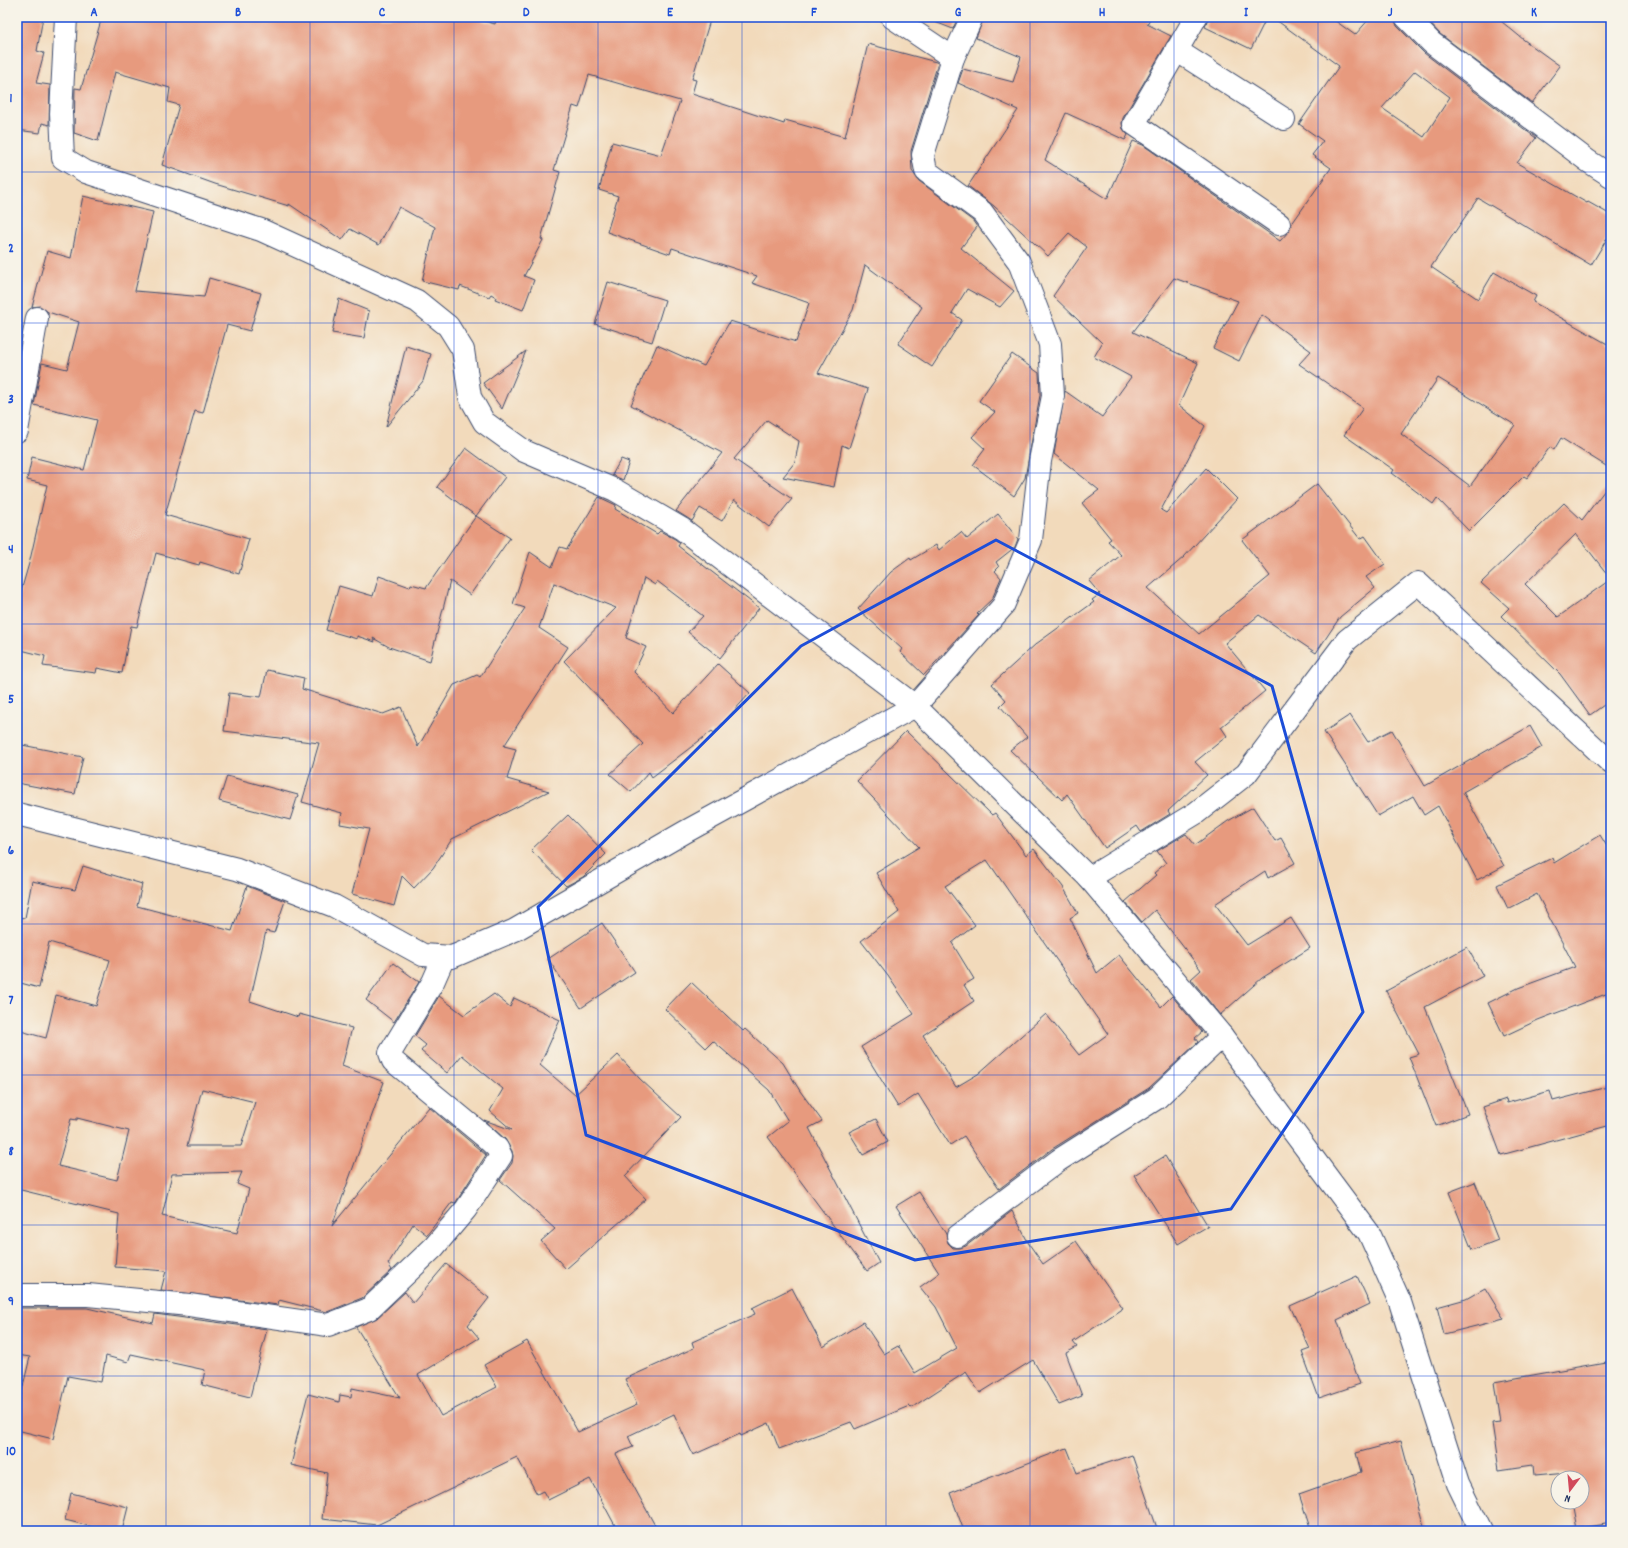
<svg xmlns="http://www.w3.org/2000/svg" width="1628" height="1548" viewBox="0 0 1628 1548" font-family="Dekko,sans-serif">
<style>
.building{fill:#e79a7e;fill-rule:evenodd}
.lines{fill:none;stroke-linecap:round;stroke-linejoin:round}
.minor-casing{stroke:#3b496c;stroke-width:24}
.minor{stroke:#fff;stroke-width:22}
.marked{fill:none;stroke:#1d4ed8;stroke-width:3;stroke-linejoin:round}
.grid{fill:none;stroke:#1d4ed8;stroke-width:1;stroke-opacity:0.55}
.neatline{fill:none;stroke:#1d4ed8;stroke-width:1.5}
.grid-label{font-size:13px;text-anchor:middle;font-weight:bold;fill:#1d4ed8}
</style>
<rect width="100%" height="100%" fill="#f7f3e8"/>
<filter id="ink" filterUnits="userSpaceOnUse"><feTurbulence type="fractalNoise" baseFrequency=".025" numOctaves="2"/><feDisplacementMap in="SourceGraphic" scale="8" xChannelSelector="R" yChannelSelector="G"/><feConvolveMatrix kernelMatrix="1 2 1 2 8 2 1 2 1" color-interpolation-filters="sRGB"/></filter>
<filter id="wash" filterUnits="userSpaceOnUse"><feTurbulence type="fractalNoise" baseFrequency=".012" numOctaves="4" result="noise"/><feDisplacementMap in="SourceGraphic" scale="16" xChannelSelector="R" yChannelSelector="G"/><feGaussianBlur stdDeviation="0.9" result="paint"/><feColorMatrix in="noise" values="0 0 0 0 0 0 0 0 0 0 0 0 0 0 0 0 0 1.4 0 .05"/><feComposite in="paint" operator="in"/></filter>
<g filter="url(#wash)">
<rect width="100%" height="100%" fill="#f2dabb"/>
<g id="blocks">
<g class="building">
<polygon points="17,17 43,17 37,51 44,53 36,83 50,85 49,125 42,123 40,133 17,130"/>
<polygon points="102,17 470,17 495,24 497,17 711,17 692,79 696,80 692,94 784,124 785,120 845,137 868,44 936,62 938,63 911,151 912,171 919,181 973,221 977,227 961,248 1014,291 1000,307 967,289 952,313 962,320 932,367 898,344 922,307 865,265 853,310 818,373 868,389 849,448 842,445 834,487 783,477 795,462 799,441 767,420 734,459 792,499 769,527 734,500 722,521 700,508 692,521 676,511 722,453 631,405 657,345 704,366 730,321 796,342 809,303 752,283 757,276 672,248 670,254 607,232 618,196 599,190 612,142 661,155 680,101 589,75 579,108 573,106 554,170 560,172 541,239 543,240 524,276 534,280 523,310 495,299 496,297 491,294 489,297 460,286 459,290 422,281 435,227 399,207 379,245 350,229 342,240 289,204 289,206 215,184 162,165 179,105 168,102 170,88 115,72 98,141 74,133 75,88 81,89"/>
<polygon points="925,17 958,17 953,29 925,18"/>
<path d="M984 17H1151L1147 24 1171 36 1123 118 1122 123 1123 129 1128 135 1125 140 1066 113 1045 160 1107 199 1133 141 1143 145 1280 241 1289 231 1291 225 1331 168 1312 155 1323 141 1299 124 1339 66 1272 17H1330L1355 35 1371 17H1394L1397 26 1424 53 1536 138 1517 163 1587 203 1588 202 1611 215V232L1591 265 1478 198 1431 267 1478 299 1494 272 1536 296 1533 302 1611 346V469L1561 438 1554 450 1550 447 1527 478 1524 476 1469 531 1437 498 1433 504 1392 473 1394 470 1344 435 1363 408 1299 364 1311 351 1262 315 1239 361 1213 348 1238 301 1174 278 1133 332 1198 363 1179 405 1205 426 1161 510 1166 513 1206 468 1237 499 1184 557 1148 588 1199 634 1270 576 1242 540 1317 484 1360 539 1365 536 1385 564 1366 577 1375 588 1340 617 1316 653 1259 615 1225 643 1265 691 1221 727 1227 736 1195 762 1207 775 1168 811 1170 814 1141 832 1137 826 1105 848 1067 794 1062 800 1010 750 1027 737 1000 706 1006 700 992 684 1036 644 1094 602 1092 600 1100 594 1089 581 1121 555 1108 541 1111 539 1082 503 1099 490 1054 454 1065 391 1102 417 1131 377 1094 357 1102 343 1053 296 1087 247 1069 233 1048 256 994 206 968 186 1018 110 958 83 963 69 1013 82 1021 57 976 38ZM1415 71 1450 97 1424 137 1382 108ZM1438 378 1515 425 1470 486 1401 434Z"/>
<polygon points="1208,17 1267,17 1251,49 1205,27"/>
<polygon points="1424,17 1496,17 1524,40 1560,66 1532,103 1440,34"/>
<polygon points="83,196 153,212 135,291 204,297 209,278 261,293 250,331 227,325 203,413 195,411 165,515 249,539 239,574 200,562 199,565 156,553 137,627 131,626 122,673 97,668 96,673 43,666 45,656 17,649 17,605 30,560 47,485 27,480 32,457 84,470 97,420 34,405 42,363 67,369 79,322 48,312 40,306 32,307 47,251 71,258"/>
<polygon points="608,282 665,300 652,342 595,324"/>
<polygon points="339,299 369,311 364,338 332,333"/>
<polygon points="406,346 431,354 423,381 386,427"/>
<polygon points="526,351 502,409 483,383"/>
<polygon points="1012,354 1039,373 1040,395 1025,478 1014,496 973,465 985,449 972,437 995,412 979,401"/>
<polygon points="466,448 505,477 476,516 510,538 470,595 450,581 430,661 389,647 373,638 375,642 357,636 357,639 326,630 339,586 373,596 379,576 410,587 411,584 426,588 476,516 437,487"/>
<polygon points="621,459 629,462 623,480 612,475"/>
<path d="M1611 482V700L1590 715 1560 674 1501 616 1509 608 1481 583 1564 503 1582 520ZM1576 534 1611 579 1558 617 1525 584Z"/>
<polygon points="599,497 616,505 615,509 657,534 660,531 675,539 680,543 678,546 759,608 720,658 688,632 703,616 657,581 655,585 644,578 626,638 646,647 634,672 673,713 718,664 750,693 714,733 712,731 652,777 649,772 631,792 610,774 643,744 564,661 616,608 554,583 539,628 568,647 504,746 516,749 507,779 549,791 452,839 433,868 414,888 402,876 394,906 352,894 369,829 340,824 342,813 302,802 319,743 224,731 229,693 261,697 267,670 304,678 302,689 383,714 401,707 418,747 454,685 477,675 480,677 525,608 513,604 530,552 552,567 560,547 567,549"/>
<polygon points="998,514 1018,539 1015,547 996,562 999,567 995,571 1001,578 992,599 977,613 979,615 924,675 900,652 902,649 858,609 891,572 910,558 911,560 936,545 939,550 961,532 967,539"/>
<polygon points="1350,715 1368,742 1392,730 1425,786 1530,726 1542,747 1463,792 1504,866 1477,880 1438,806 1424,815 1413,796 1378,816 1324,732"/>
<path d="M906 731 992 815 995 813 1026 855 1034 849 1063 887 1078 913 1070 918 1097 973 1119 955 1161 1007 1172 996 1202 1032 1195 1038 1198 1042 1149 1088 1052 1149 999 1189 964 1136 950 1145 918 1094 898 1107 861 1047 914 1014 888 976 861 941 899 912 876 873 919 847 857 781ZM987 860 1108 1034 1079 1055 1046 1014 978 1074 956 1087 923 1035 974 1001 964 985 974 979 952 943 975 925 945 886Z"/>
<polygon points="17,744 83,757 75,794 17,783"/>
<polygon points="227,776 298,795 290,820 219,801"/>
<polygon points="1253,807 1275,841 1281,838 1295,863 1268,878 1265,871 1215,904 1247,945 1291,918 1310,948 1262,978 1220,1015 1191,979 1201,970 1155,910 1142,922 1125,902 1156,875 1154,873 1166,863 1157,851 1186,834 1195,845 1228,821"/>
<polygon points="568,815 606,854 583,877 566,886 531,850"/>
<polygon points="1600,835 1611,853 1611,992 1538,1020 1504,1036 1488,1003 1518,988 1575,967 1537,894 1508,909 1497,885 1552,858 1554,863"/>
<path d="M83 866 142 884 137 906 232 931 247 886 285 901 274 933 266 931 250 1001 298 1017 299 1014 352 1028 342 1066 384 1082 332 1226 429 1107 486 1155 456 1202 455 1203 452 1202 427 1235 413 1224 388 1264 392 1270 362 1298 327 1312 279 1300 278 1305 161 1290 166 1271 115 1267 119 1214 17 1189V1030L46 1038 56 995 96 1006 110 960 49 942 39 988 17 982V917L25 918 32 881 75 890ZM202 1089 255 1102 241 1146H187ZM77 1118 129 1131 117 1180 58 1166 71 1119 77 1120ZM242 1172 237 1184 249 1189 237 1233 162 1216 172 1174Z"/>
<polygon points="602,923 635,972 581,1008 548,959"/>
<polygon points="1467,947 1483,976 1425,1007 1468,1114 1436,1126 1409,1057 1419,1054 1386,991"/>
<polygon points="393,963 419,982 394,1022 366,1000"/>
<polygon points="691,982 743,1031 745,1029 783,1063 800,1091 822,1121 809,1128 879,1263 867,1271 768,1137 788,1121 769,1090 713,1041 706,1048 665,1009"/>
<polygon points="494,994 510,1007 514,998 560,1020 540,1065 575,1095 618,1055 640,1079 681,1117 625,1176 646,1199 566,1269 541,1241 555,1229 500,1180 512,1163 513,1156 512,1151 505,1139 484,1120 512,1130 490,1111 503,1089 462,1055 447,1073 421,1051 426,1045 415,1036 439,996 464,1015"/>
<polygon points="1611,1086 1611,1125 1501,1155 1483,1107 1506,1099 1507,1103 1550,1091 1553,1101"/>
<polygon points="876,1119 888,1142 863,1155 849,1132"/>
<polygon points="1165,1156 1208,1226 1178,1244 1134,1175"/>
<polygon points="1475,1182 1498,1240 1472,1250 1449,1192"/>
<polygon points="919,1192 946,1234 948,1243 953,1248 960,1248 966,1246 1012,1211 1029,1244 1043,1264 1076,1241 1123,1308 1073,1342 1077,1347 1066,1353 1082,1396 1059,1405 1033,1360 980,1393 966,1372 911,1408 909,1406 855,1429 851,1422 779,1449 769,1423 741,1436 740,1434 693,1455 674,1414 628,1436 633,1447 616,1454 658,1531 618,1531 590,1479 548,1500 543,1491 537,1494 517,1457 377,1525 322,1519 327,1473 291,1465 294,1453 293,1453 308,1394 339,1402 340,1395 351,1397 352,1388 400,1398 356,1327 377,1318 405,1292 413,1303 446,1264 489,1298 468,1325 479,1338 418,1375 441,1416 497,1387 484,1365 527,1341 578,1432 637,1405 625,1379 694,1348 692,1342 755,1314 752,1308 792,1288 823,1347 863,1322 884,1354 898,1346 915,1373 957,1348 936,1307 920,1287 939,1273 896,1206"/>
<polygon points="1357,1276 1370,1304 1337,1320 1360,1384 1319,1398 1302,1352 1310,1349 1290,1306"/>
<polygon points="1485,1288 1504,1319 1444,1334 1437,1307 1466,1299"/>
<polygon points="17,1308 87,1308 153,1323 155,1314 267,1329 250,1397 202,1385 205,1370 131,1354 128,1362 106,1356 101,1382 68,1376 53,1439 17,1430 17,1411 30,1357 17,1355"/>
<polygon points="1611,1361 1611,1523 1577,1529 1572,1502 1582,1502 1582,1478 1568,1478 1567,1473 1534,1476 1533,1465 1499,1470 1492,1423 1500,1422 1494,1382"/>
<polygon points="1401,1441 1425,1531 1311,1531 1299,1494 1361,1472 1356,1453"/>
<polygon points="1067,1448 1077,1473 1132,1455 1158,1531 964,1531 950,1493"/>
<polygon points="71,1493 128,1507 122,1531 109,1531 65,1520"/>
</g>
</g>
</g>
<g filter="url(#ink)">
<use href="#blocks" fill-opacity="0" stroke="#3b496c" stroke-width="1"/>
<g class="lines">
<defs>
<g id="minor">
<polyline points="66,17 61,113 63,158 86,172 261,230 417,301 448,326 463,350 470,397 484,422 524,451 615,490 682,529 915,706 1089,878 1222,1036 1369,1233 1400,1302 1458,1484 1481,1531"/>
<polyline points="1196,17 1134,124 1279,224"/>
<polyline points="1406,17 1432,43 1588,161 1611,176"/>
<polyline points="1176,50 1284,119"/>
<polyline points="953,58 972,17"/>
<polyline points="17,431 37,318"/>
<polyline points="17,814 237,869 334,906 423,955 452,957 515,930 685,832 915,706 1003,606 1031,540 1040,461 1053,396 1050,344 1019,262 982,212 926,171 923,155 953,58 892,17"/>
<polyline points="1089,878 1196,813 1246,774 1347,640 1418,583 1611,763"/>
<polyline points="958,1236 1059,1160 1157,1098 1222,1036"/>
<polyline points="17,1295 88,1295 189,1305 328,1325 369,1309 434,1247 466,1209 501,1156 497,1148 485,1137 393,1061 390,1053 433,982 444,957"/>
</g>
</defs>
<use href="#minor" class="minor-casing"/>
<use href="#minor" class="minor"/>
</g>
</g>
<path class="marked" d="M996 540 1272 686 1363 1012 1231 1209 915 1260 586 1135 538 907 801 646Z"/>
<path class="grid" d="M166 17V1531M310 17V1531M454 17V1531M598 17V1531M742 17V1531M886 17V1531M1030 17V1531M1174 17V1531M1318 17V1531M1462 17V1531M17 172H1611M17 323H1611M17 473H1611M17 624H1611M17 774H1611M17 924H1611M17 1075H1611M17 1225H1611M17 1376H1611"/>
<rect width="1628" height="1548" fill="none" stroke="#f7f3e8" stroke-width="44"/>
<g transform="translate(1570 1490) rotate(196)"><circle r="19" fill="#f7f3e8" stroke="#9fa5b1"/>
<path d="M0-3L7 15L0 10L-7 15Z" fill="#d1495b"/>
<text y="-6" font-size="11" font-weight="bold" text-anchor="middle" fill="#1b2f5e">N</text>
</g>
<rect x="22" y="22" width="1584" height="1504" class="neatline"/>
<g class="grid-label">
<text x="94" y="16">A</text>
<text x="238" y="16">B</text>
<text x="382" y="16">C</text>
<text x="526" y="16">D</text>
<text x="670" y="16">E</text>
<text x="814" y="16">F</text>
<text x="958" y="16">G</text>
<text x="1102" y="16">H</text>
<text x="1246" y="16">I</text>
<text x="1390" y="16">J</text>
<text x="1534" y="16">K</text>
<text x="11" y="102">1</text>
<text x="11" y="252">2</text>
<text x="11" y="403">3</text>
<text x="11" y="553">4</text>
<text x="11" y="703">5</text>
<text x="11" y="854">6</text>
<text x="11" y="1004">7</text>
<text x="11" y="1155">8</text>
<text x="11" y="1305">9</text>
<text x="11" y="1455">10</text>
</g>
</svg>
